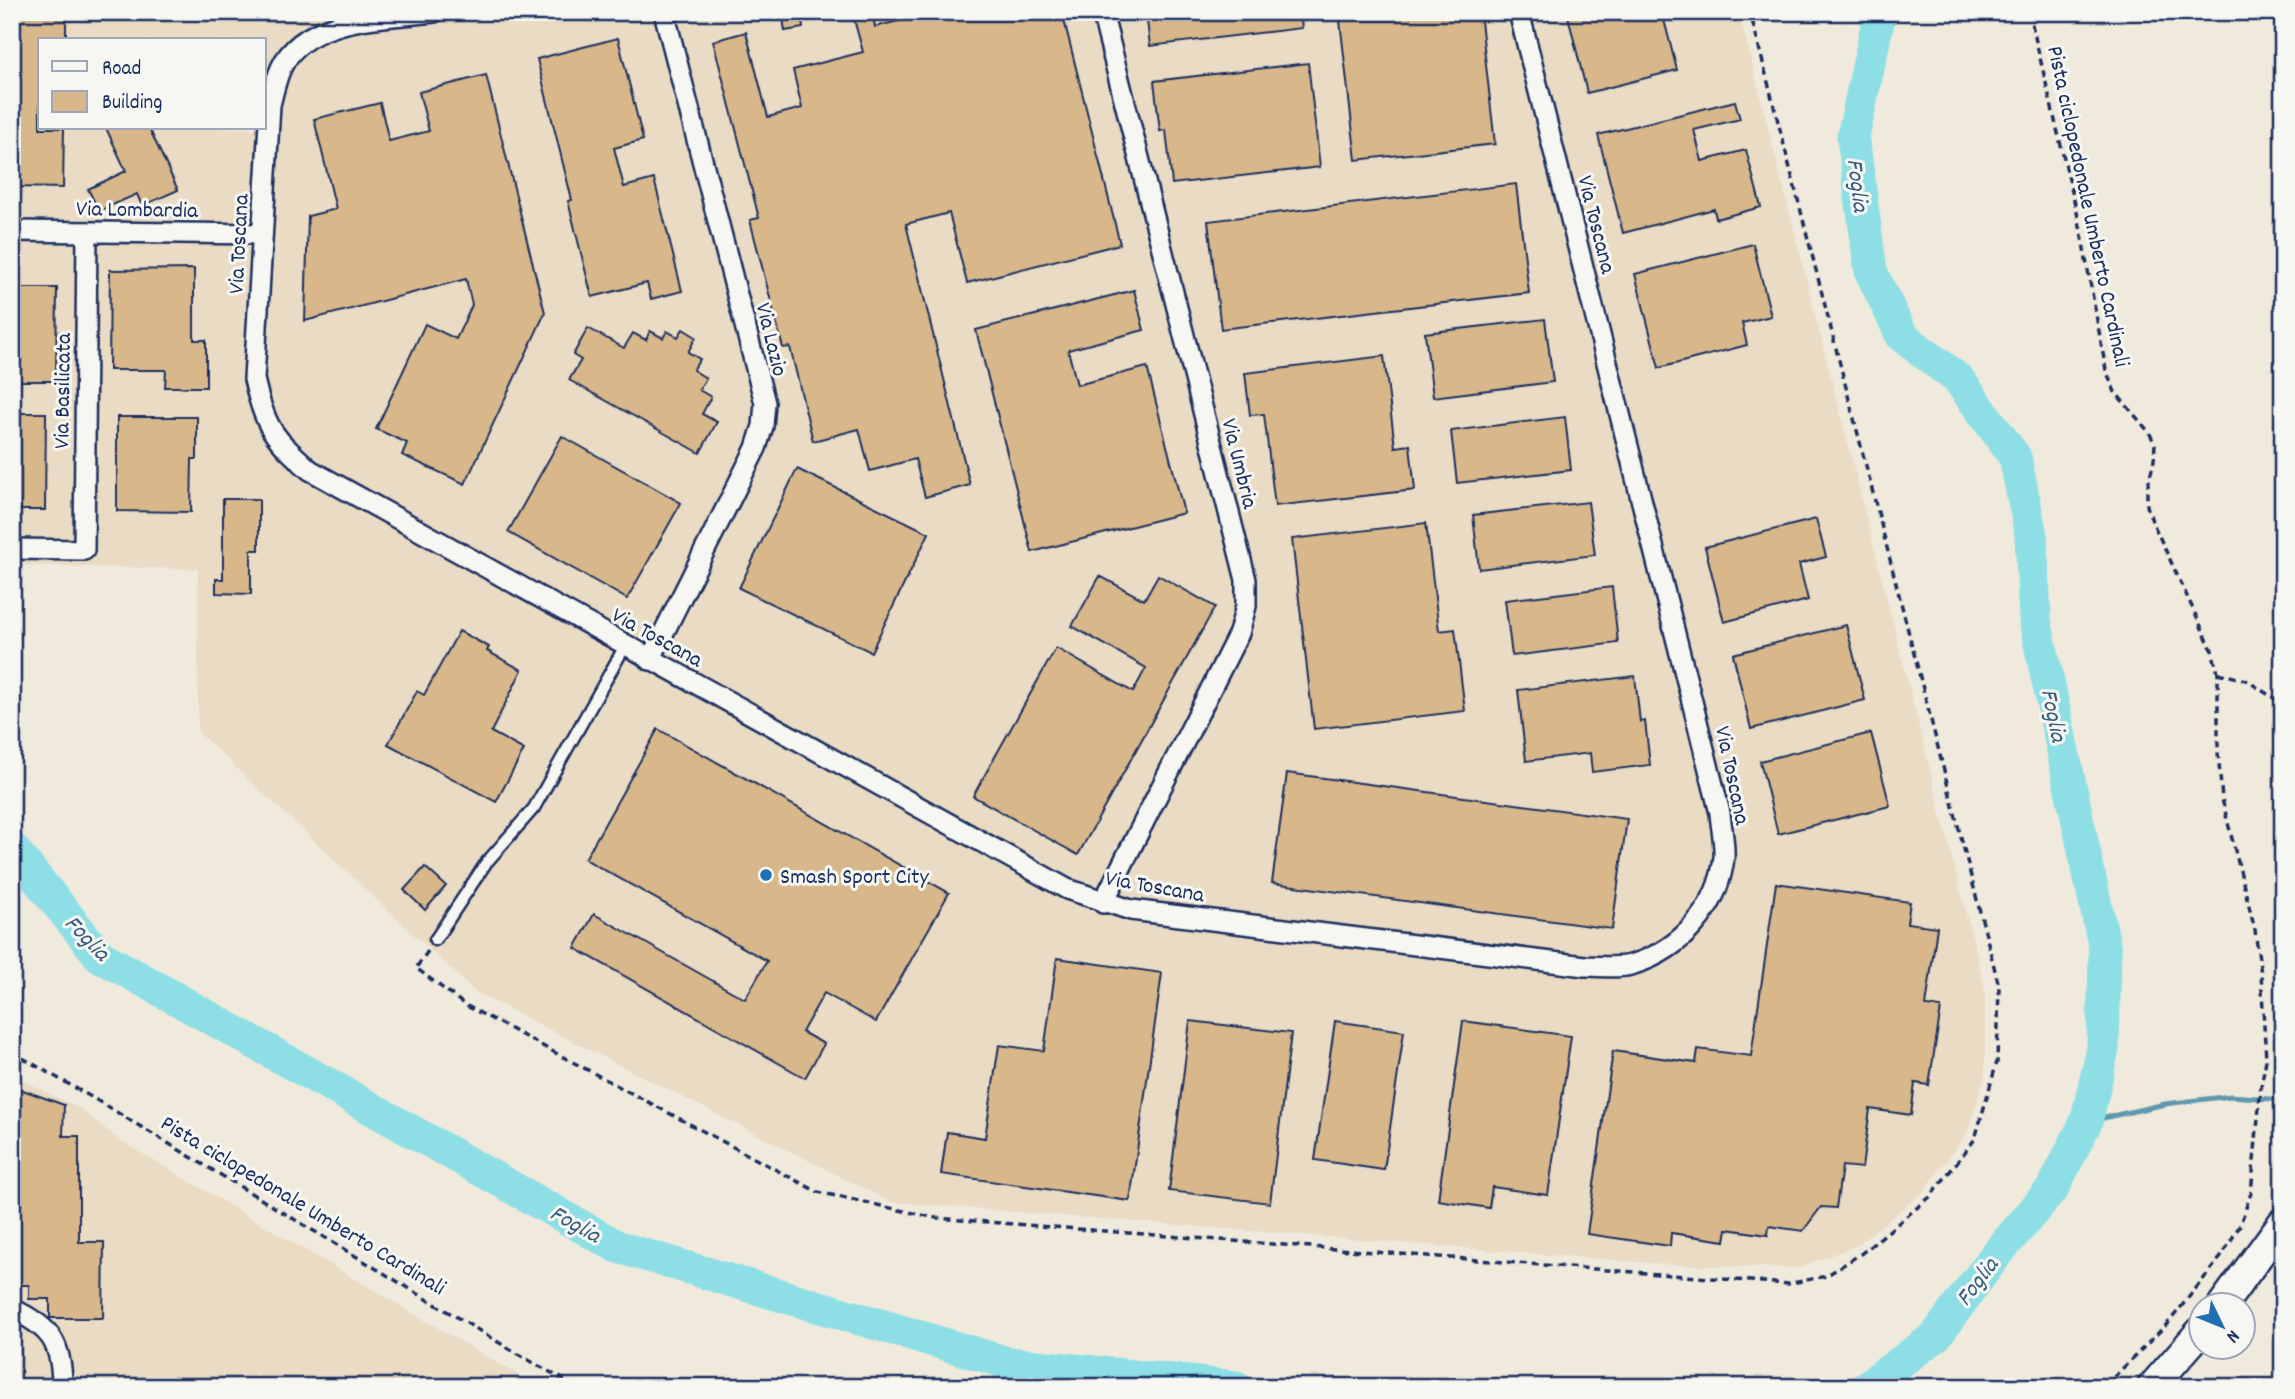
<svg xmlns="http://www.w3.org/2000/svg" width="2295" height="1399" viewBox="0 0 2295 1399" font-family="Dekko,sans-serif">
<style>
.built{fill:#e9dbc4;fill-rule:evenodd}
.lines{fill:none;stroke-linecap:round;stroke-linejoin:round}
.stream{stroke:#5f99af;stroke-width:5}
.river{stroke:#8ddfe5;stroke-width:33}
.building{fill:#d8b88b;stroke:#1b2f5e;stroke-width:2}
.service-casing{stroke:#1b2f5e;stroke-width:15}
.minor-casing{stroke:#1b2f5e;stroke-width:24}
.secondary-casing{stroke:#1b2f5e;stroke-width:33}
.path{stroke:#1b2f5e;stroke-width:3.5;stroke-dasharray:7 5;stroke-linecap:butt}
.service{stroke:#f6f6f2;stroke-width:10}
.minor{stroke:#f6f6f2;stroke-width:19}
.secondary{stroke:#f6f6f2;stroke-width:28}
.poi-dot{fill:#1f6fb2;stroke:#f6f6f2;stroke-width:2.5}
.labels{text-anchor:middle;stroke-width:6;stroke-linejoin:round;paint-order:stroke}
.street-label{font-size:23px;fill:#1b2f5e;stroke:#f6f6f2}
.poi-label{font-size:23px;fill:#1b2f5e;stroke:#f6f6f2;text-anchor:start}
.water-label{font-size:24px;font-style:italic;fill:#385b80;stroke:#f6f6f2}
</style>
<rect width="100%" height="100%" fill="#f0eadd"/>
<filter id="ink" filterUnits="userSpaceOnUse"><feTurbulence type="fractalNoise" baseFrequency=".0143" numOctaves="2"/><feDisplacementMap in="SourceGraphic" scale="14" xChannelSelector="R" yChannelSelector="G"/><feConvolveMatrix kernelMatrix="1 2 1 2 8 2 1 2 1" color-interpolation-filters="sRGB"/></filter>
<g filter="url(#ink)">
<g class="built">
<path d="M12 12H1739L1985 988V1075L1967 1133 1923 1192 1857 1245 1799 1268 1674 1265 891 1202 475 992 198 732V569L12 565ZM40 40H264V128H40Z"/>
<polygon points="12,1075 82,1110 119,1140 538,1387 12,1387"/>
</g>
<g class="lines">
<polyline class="stream" points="2086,1122 2165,1104 2231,1096 2283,1100"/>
<g class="river">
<polyline points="12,848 100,956 618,1247 1008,1363 1236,1387"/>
<polyline points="1866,1387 1935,1337 1995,1256 2053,1188 2086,1122 2103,1049 2105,949 2035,620 2031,535 2015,457 1959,380 1902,336 1871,272 1853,137 1880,12"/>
</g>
</g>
<g class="building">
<polygon points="12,12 66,12 66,40 40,40 40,128 64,128 63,188 12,187"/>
<polygon points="782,12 801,12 803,28 785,31"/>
<polygon points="852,12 872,12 875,27 933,12 1062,12 1120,244 967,283 949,213 906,224 970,485 925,497 915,459 870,471 859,429 813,441 790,347 783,348 750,220 759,218 713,41 746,32 768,117 802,108 793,70 863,52"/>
<polygon points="1146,12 1300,12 1302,28 1150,46"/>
<polygon points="1339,12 1480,12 1495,144 1356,160"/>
<polygon points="1567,12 1662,12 1677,70 1587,93"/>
<polygon points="618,38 643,140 614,148 624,187 654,179 682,291 651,299 647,283 592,297 568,201 572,200 537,59"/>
<polygon points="1308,63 1320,167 1172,184 1166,130 1160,131 1154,81"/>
<polygon points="486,75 545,313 465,484 402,455 407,443 376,429 425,324 456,339 472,305 466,279 305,321 308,216 336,209 314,119 380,103 389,141 429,131 419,92"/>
<polygon points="1735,101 1740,119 1694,130 1702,161 1746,150 1761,207 1716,219 1714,209 1623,233 1598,135"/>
<polygon points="106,128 149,128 178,190 142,206 137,194 99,211 88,189 126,171"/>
<polygon points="1516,184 1529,293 1221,329 1208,221"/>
<polygon points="1753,244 1771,316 1742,323 1747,345 1659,368 1635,274"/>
<polygon points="194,269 194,340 206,340 206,387 165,387 166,370 109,370 110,270"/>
<polygon points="12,288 57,288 56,381 12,381"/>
<polygon points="1134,290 1144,330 1068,350 1077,385 1147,367 1184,513 1032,552 976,330"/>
<polygon points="1545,319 1553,382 1433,397 1425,333"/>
<polygon points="588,328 624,348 633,333 646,340 650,331 663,338 667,331 678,337 683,329 696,337 688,352 700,359 693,370 706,378 699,390 711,397 702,414 717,422 700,453 569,380 581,360 573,355"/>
<polygon points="1384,356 1395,447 1410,445 1415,490 1275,506 1264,414 1250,415 1245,373"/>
<polygon points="12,413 46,413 45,510 12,510"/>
<polygon points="117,417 197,417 197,459 192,459 191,512 117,511"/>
<polygon points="1565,417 1571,470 1457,483 1451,431"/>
<polygon points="562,436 681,503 627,599 508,532"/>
<polygon points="797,469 929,533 871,652 739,588"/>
<polygon points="223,499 259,499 259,550 251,550 251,594 216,593 216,579 223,579"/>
<polygon points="1588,502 1595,555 1479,569 1473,515"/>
<polygon points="1816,519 1826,557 1799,564 1808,600 1724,622 1705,547"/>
<polygon points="1426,523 1439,631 1455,629 1465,711 1314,729 1292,539"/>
<polygon points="1158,575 1215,607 1078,855 973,796 1056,648 1133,692 1146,668 1072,626 1100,576 1144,600"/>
<polygon points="1612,587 1618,643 1512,656 1505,600"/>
<polygon points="1846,625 1865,700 1751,729 1733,654"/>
<polygon points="459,631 489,647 487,651 522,670 491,732 524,750 496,802 388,744 417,691 424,695"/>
<polygon points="1635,676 1640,722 1645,721 1650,765 1592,772 1590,753 1526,761 1518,690"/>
<polygon points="658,729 949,893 876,1022 824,993 802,1032 824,1044 805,1078 575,948 594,914 745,999 767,961 585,859"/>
<polygon points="1871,733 1890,806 1778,834 1760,761"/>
<polygon points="1287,773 1627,819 1612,929 1272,883"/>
<polygon points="425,867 446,886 425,910 404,890"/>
<polygon points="1776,883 1910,902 1907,923 1937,927 1926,1006 1941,1008 1929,1085 1915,1083 1911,1115 1870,1109 1862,1168 1842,1166 1836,1208 1821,1207 1803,1231 1769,1226 1768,1235 1727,1229 1725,1241 1671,1233 1670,1246 1587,1234 1613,1051 1696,1063 1698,1049 1751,1056"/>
<polygon points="1057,958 1162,973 1130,1201 941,1174 947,1132 985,1138 999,1045 1044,1051"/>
<polygon points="1190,1021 1291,1033 1270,1203 1169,1191"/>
<polygon points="1335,1021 1404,1031 1384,1170 1315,1160"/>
<polygon points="1463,1021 1571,1036 1548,1195 1492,1187 1489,1208 1438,1200"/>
<polygon points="12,1086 64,1105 63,1136 79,1136 79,1242 104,1242 103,1318 50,1318 50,1299 29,1299 29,1285 12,1285"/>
</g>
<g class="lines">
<defs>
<polyline id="service" points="435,940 486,863 534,808 625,646"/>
<g id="minor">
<path d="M434 12C385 18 305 16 281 68 276 79 273 93 270 105L254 379C265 428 273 437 310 470L1067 889 1131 910 1585 966C1601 966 1620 969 1634 964 1682 949 1719 907 1724 857 1725 843 1721 827 1720 813L1519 12"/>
<polyline points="1102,12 1246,580 1246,606 1239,633 1103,903"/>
<polyline points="12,231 261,234"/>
<polyline points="12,549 84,550 87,232"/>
<polyline points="650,660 756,448 763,426 765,403 664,12"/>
<path d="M12 1309C51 1327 62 1343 62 1387"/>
</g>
<g id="secondary">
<polyline points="2223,1304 2283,1222"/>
<polyline points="2152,1387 2200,1332"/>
</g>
</defs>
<use href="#service" class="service-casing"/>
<use href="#minor" class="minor-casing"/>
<use href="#secondary" class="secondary-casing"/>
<g class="path">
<polyline points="2029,12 2079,221 2106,370 2115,392 2149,432 2155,444 2154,460 2147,489 2147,506 2152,521 2212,650 2218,673 2218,752 2222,799 2255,930 2261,974 2266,1060 2261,1086 2251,1193 2240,1225 2221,1257 2169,1322 2104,1387"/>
<polyline points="2218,673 2246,680 2283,704"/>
<polyline points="428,951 416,968 465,1005 818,1192 936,1218 1788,1284 1826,1276 1862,1253 1930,1197 1975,1139 1997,1062 1999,986 1750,12"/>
<polyline points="12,1052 93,1098 523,1357 577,1387"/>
</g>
<use href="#service" class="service"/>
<use href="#minor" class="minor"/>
<use href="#secondary" class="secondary"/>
</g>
</g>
<circle class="poi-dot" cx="766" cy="875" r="7"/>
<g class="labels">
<g class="street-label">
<text transform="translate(2090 206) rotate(78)" y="8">Pista ciclopedonale Umberto Cardinali</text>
<text transform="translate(137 208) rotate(1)" y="8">Via Lombardia</text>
<text transform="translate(1598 224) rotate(76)" y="8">Via Toscana</text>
<text transform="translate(237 244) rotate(-87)" y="8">Via Toscana</text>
<text transform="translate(773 339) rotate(76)" y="8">Via Lazio</text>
<text transform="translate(61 391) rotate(-89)" y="8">Via Basilicata</text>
<text transform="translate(1241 463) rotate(76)" y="8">Via Umbria</text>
<text transform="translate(658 636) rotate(29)" y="8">Via Toscana</text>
<text transform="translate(1734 775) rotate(78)" y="8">Via Toscana</text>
<text transform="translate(1155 885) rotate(10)" y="8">Via Toscana</text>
<text transform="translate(304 1204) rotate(31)" y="8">Pista ciclopedonale Umberto Cardinali</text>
</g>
<g class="poi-label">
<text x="780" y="883">Smash Sport City</text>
</g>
<g class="water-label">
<text transform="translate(1859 185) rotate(83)" y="8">Foglia</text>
<text transform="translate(2055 715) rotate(78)" y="8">Foglia</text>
<text transform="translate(88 937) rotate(46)" y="8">Foglia</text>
<text transform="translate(576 1223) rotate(29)" y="8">Foglia</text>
<text transform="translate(1976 1281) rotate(-53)" y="8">Foglia</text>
</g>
</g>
<rect width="2295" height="1399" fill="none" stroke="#f6f6f2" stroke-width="42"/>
<rect x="21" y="21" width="2253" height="1357" fill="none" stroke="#1b2f5e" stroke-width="2.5" filter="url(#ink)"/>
<rect x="38" y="38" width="228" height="91" fill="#f6f6f2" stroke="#9ea6b7" stroke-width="2"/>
<rect x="52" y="61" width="35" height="10" fill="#f6f6f2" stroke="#9ea6b7" stroke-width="2"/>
<text x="102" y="74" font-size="21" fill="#1b2f5e">Road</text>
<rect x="52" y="91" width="35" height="21" fill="#d8b88b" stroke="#9ea6b7" stroke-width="2"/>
<text x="102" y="108" font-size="21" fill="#1b2f5e">Building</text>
<g transform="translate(2222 1326) rotate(133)"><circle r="33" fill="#f6f6f2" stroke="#9ea6b7" stroke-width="2"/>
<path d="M0-5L12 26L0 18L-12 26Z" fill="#1f6fb2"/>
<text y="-10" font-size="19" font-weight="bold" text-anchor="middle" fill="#1b2f5e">N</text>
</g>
</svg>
